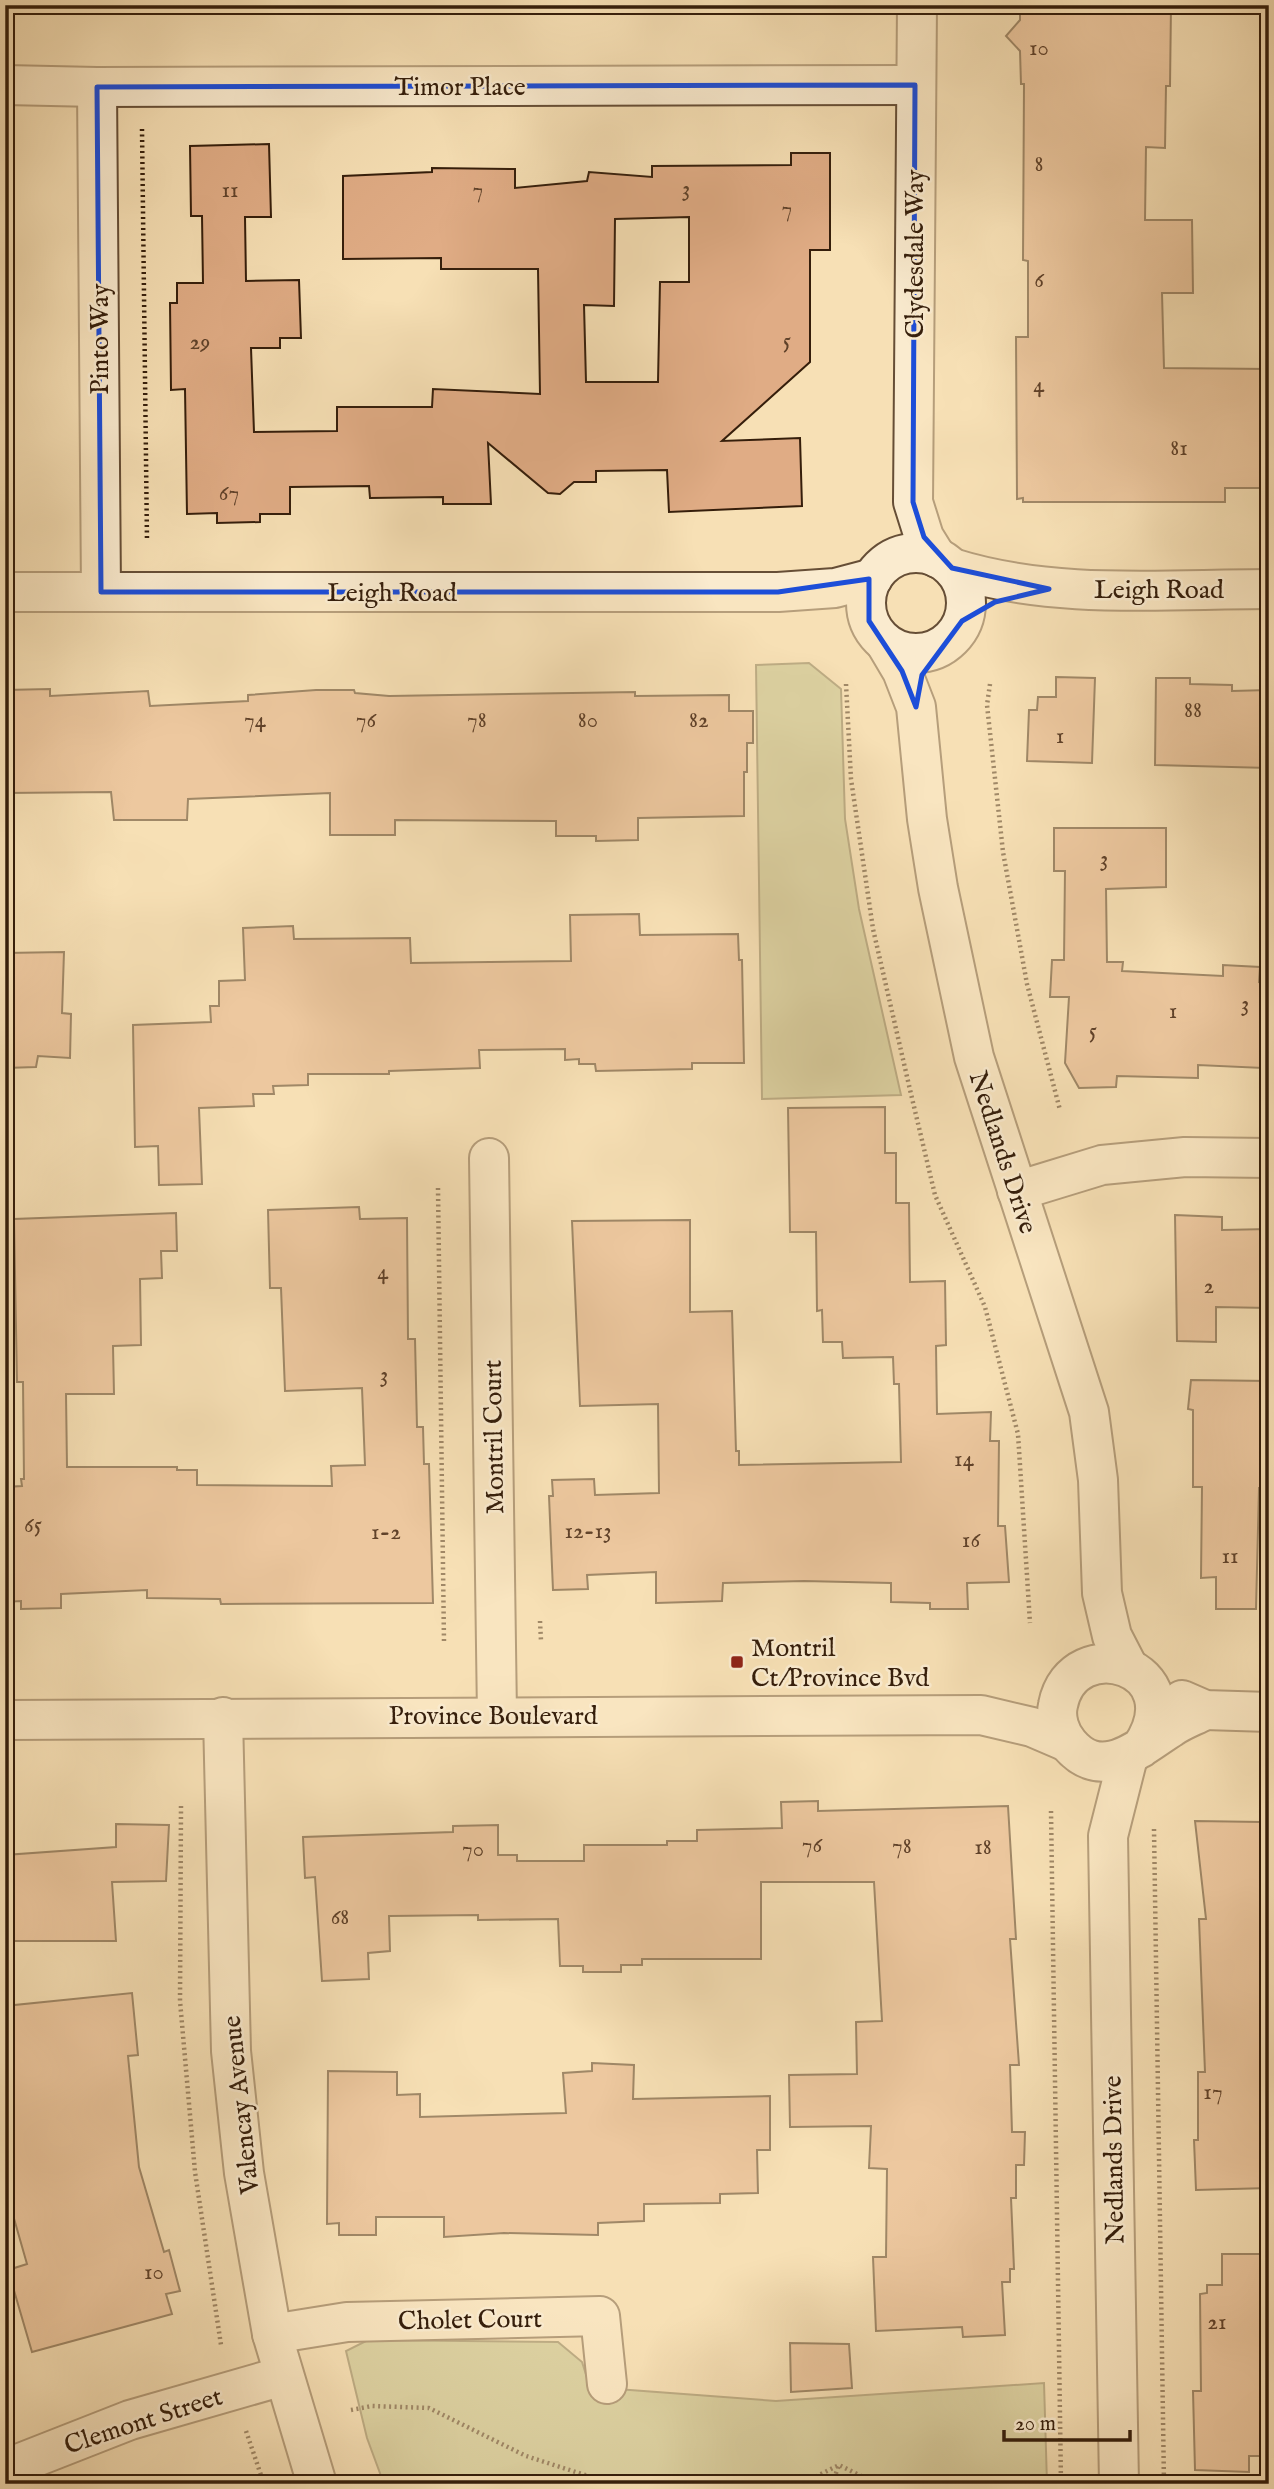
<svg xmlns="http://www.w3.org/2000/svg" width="1274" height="2489" viewBox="0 0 1274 2489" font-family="'IM FELL English',serif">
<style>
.green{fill:#bdc28d;stroke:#79704c;stroke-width:2}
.building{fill:#e0ac85;stroke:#351e0b;stroke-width:2;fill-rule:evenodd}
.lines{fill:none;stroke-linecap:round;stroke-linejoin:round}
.minor-casing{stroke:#664e36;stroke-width:42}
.path{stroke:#351e0b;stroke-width:4.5;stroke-dasharray:2 3.5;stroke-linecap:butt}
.minor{stroke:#faebcf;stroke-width:38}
.marked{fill:none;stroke:#1d4ed8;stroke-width:5;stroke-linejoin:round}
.poi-dot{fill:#8f2418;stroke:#faebcf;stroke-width:2.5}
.labels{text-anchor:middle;stroke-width:5;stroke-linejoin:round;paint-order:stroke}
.number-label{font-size:23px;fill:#60422a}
.street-label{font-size:26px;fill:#351e0b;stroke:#faebcf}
.poi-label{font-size:26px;fill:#351e0b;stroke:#faebcf;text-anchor:start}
</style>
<rect width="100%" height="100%" fill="#f7e0b5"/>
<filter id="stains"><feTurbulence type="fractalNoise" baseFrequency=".00286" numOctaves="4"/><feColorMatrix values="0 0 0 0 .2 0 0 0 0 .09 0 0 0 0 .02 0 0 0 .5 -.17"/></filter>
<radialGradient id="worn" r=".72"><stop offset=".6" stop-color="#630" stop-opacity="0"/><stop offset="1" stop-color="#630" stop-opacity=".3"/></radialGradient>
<g class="green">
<polygon points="809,663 841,689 845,819 859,909 901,1095 762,1099 756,665"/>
<polygon points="368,2340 558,2342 582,2362 590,2387 776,2401 1044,2383 1047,2484 384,2484 367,2438 346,2351"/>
</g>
<g class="building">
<polygon points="1020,5 1171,5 1170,86 1166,86 1165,148 1146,147 1145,220 1192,220 1193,293 1162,293 1164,368 1269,369 1269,488 1225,488 1225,502 1023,502 1023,498 1017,499 1016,337 1028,337 1028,261 1023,260 1024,84 1021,84 1020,51 1006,36 1020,20"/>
<path d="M269 144 271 217H245L246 281 299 280 301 338H280V348H251L254 432 337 431V407H432L433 389 540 394 538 269H441V258L343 259V176L432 172V168L515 169V188L587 181 589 172 652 177V166L791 165V153H830V250H810V362L722 441 800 438 802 506 669 512 667 470 596 471V482H574L560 494 548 493 488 443 491 504H443V497L370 498 369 486 290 487V514H260V522L217 523V513L187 514 185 389 171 390 170 303H177V283H203L202 216H191L190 146ZM689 217V282H660L658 382H586L584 305 614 306 615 219Z"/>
<polygon points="1056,677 1095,678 1092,763 1027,761 1029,710 1037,710 1038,697 1056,697"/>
<polygon points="1156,678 1190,678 1190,684 1232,685 1232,691 1269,690 1269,768 1155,765"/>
<polygon points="50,689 50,696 148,691 150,706 248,701 248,695 316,690 354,690 355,693 389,696 635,692 635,696 729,695 729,711 753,711 753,743 747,743 747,772 744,772 744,816 638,818 638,840 596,841 596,836 556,836 556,821 395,820 395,835 330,835 330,793 188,799 187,820 114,820 111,792 5,793 5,690"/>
<polygon points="1054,828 1166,828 1166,887 1106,889 1107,962 1123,962 1122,971 1223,976 1223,965 1260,967 1259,982 1269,983 1269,1023 1264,1023 1263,1068 1198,1065 1198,1078 1117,1076 1116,1087 1079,1088 1065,1063 1069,997 1050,997 1052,960 1064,960 1065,871 1054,871"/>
<polygon points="639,914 640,935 738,934 739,960 742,960 744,1063 692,1063 692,1069 596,1071 595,1064 579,1064 579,1059 565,1060 565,1049 479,1050 480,1068 389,1071 389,1074 308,1074 308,1085 273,1086 274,1094 253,1094 254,1106 199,1108 202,1184 159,1185 158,1146 135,1147 133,1025 211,1022 210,1006 219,1006 219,981 245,980 243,928 293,926 294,939 410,938 411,963 571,961 570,915"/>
<polygon points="64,952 62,1013 71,1014 70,1058 38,1056 36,1067 5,1068 5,953"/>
<polygon points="885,1107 885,1153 896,1153 896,1203 909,1203 910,1282 945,1281 946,1345 936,1346 937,1414 991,1412 990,1441 999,1441 998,1526 1005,1526 1009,1582 967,1583 968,1609 930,1609 930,1603 891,1602 891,1583 804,1581 723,1583 722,1601 656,1603 656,1572 587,1575 588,1589 553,1590 549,1496 553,1496 552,1480 594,1479 595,1495 659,1493 658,1404 580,1406 572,1221 690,1220 690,1312 732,1311 736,1451 739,1451 739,1465 901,1462 899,1384 894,1384 893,1357 843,1358 842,1342 823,1342 822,1310 817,1311 816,1232 790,1232 788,1108"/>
<polygon points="359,1207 360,1219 407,1218 408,1339 415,1339 417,1427 423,1427 424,1464 429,1464 433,1603 221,1604 220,1599 147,1598 147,1590 61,1594 61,1608 21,1609 21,1601 5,1602 5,1487 22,1486 21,1479 24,1479 23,1382 17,1382 14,1219 176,1213 177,1251 161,1251 162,1278 140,1279 141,1345 113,1346 114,1394 66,1394 67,1467 177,1467 177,1470 197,1470 197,1485 332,1486 331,1466 365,1465 362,1388 285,1391 281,1288 270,1288 268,1210"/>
<polygon points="1175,1215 1222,1217 1222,1230 1269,1229 1269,1308 1216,1307 1216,1342 1177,1341"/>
<polygon points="1191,1380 1269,1381 1269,1488 1259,1488 1256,1609 1216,1609 1216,1577 1201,1578 1202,1487 1193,1487 1193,1410 1188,1409"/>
<polygon points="818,1801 818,1811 1008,1806 1016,1939 1010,1939 1019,2065 1010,2065 1012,2132 1025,2132 1024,2165 1016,2165 1016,2198 1011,2198 1014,2269 1010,2269 1010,2282 1002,2282 1005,2335 963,2337 962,2327 876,2331 873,2257 886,2257 887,2169 869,2168 871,2126 790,2127 789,2075 857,2074 856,2022 882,2021 874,1882 761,1882 761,1959 642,1959 642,1965 621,1965 621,1972 583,1972 583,1966 560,1966 558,1919 478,1920 478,1915 389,1916 390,1951 368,1953 369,1979 322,1981 315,1877 305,1878 303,1837 453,1832 453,1826 498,1825 498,1855 517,1855 517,1861 584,1861 584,1845 667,1845 667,1841 697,1841 697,1830 782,1828 781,1802"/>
<polygon points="1195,1821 1262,1822 1265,1915 1269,1915 1269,2188 1196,2190 1194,2140 1198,2140 1198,2072 1205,2072 1199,1919 1206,1919"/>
<polygon points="116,1824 169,1825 166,1881 112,1882 116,1941 5,1941 5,1855 116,1847"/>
<polygon points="132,1993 138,2055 128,2056 139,2167 164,2252 169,2250 180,2291 166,2294 172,2314 32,2352 8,2270 27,2264 5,2187 5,2006"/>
<polygon points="592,2063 634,2065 633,2099 770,2096 770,2150 757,2150 758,2193 720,2194 720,2203 644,2204 644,2221 598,2223 598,2235 504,2233 444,2237 444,2217 376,2217 376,2235 339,2235 339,2223 327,2224 328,2071 397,2072 397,2095 420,2094 420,2117 566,2113 563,2073 592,2071"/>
<polygon points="1222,2254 1269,2254 1269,2456 1249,2456 1249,2472 1195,2470 1193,2391 1201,2391 1200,2294 1207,2293 1207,2285 1222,2285"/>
<polygon points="790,2343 849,2344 852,2388 791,2392"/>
</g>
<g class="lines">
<defs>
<g id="minor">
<polyline points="917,5 913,502 924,537 937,558"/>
<polyline points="5,85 97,87 915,85"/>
<polyline points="97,87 101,592"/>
<circle cx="916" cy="603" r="50"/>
<path d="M952 568C1054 600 1163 589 1269 589"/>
<polyline points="5,592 778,592 835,588 873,578"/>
<polyline points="886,644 902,671 916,707 927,819 938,888 974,1057 1089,1412 1098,1480 1102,1593 1112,1636 1128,1667"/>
<polyline points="489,1158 497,1715"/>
<polyline points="1017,1191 1102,1165 1185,1157 1269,1158"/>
<polyline points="1182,1700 1205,1710 1269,1712"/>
<polyline points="223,1717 231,2051 244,2173 272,2334 317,2484"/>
<polyline points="5,1720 981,1715 1032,1727 1067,1742"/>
<path d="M1141 1748C1196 1666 1073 1629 1058 1705 1055 1718 1060 1734 1069 1744 1103 1784 1141 1746 1172 1727 1182 1720 1194 1716 1205 1710"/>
<polyline points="272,2334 347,2322 600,2316 607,2384"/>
<polyline points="5,2469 130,2420 283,2376"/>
<polyline points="1119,2484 1108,1836 1128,1757"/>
</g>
</defs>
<use href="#minor" class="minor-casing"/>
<g class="path">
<polyline points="142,129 147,541"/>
<polyline points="846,684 851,779 873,929 911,1094 935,1195 985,1307 1018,1434 1030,1623"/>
<polyline points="990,684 987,705 1003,852 1027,984 1060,1110"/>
<polyline points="438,1188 444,1642"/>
<polyline points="540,1621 541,1641"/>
<polyline points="181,1806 180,2001 195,2172 221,2345"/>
<polyline points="1051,1811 1061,2484"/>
<polyline points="1154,1829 1164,2484"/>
<polyline points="351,2410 372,2406 429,2408 526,2456 613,2484"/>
<polyline points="246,2431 264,2484"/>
<polyline points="801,2484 839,2465 877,2484"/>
<polyline points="832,2484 839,2465"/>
</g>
<use href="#minor" class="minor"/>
</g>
<path d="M0 0H1274V2489H0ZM915 85 913 502 924 537 952 568 1049 589 995 602 962 621 922 675 916 707 902 671 869 621V579L778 592H101L97 87Z" fill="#f7e0b5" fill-opacity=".55" fill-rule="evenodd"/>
<path class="marked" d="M915 85 913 502 924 537 952 568 1049 589 995 602 962 621 922 675 916 707 902 671 869 621V579L778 592H101L97 87Z"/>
<rect class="poi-dot" x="730" y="1655" width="14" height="14" rx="3.5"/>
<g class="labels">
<g class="number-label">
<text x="1039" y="55">10</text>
<text x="1039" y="171">8</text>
<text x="686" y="196">3</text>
<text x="230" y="197">11</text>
<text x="478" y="197">7</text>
<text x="787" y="216">7</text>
<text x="1039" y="287">6</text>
<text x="787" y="348">5</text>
<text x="200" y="349">29</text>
<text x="1039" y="392">4</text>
<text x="1179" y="455">81</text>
<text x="229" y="500">67</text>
<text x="1193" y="717">88</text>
<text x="255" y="727">74</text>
<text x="366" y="727">76</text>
<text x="477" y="727">78</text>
<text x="588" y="727">80</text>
<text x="699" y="727">82</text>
<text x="1060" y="743">1</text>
<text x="1104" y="866">3</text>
<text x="1245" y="1011">3</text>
<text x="1173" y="1018">1</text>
<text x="1093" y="1038">5</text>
<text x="383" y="1279">4</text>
<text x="1209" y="1293">2</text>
<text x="384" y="1382">3</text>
<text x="964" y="1466">14</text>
<text x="33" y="1532">65</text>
<text x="588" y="1538">12-13</text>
<text x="386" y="1539">1-2</text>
<text x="971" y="1547">16</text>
<text x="1230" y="1563">11</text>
<text x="812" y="1852">76</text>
<text x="902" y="1853">78</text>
<text x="983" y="1854">18</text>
<text x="473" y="1856">70</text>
<text x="340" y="1924">68</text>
<text x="1213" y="2099">17</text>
<text x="154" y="2279">10</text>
<text x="1217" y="2329">21</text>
</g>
<g class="street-label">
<text x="460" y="95">Timor Place</text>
<text transform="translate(914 254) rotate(-90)" y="9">Clydesdale Way</text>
<text transform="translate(99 339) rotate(-90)" y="9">Pinto Way</text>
<text x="1159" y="598">Leigh Road</text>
<text x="392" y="601">Leigh Road</text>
<text transform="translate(1004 1152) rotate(72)" y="9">Nedlands Drive</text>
<text transform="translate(493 1437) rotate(-91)" y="9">Montril Court</text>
<text x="493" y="1724">Province Boulevard</text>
<text transform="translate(240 2105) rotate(-96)" y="9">Valencay Avenue</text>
<text transform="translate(1113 2160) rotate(-91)" y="9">Nedlands Drive</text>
<text transform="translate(470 2319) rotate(-1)" y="9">Cholet Court</text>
<text transform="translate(143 2420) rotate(-18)" y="9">Clemont Street</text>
</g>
<g class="poi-label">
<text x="751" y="1656">Montril<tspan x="751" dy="30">Ct/Province Bvd</tspan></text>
</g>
</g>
<rect width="1274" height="2489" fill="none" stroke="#f7e0b5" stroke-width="28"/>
<rect x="7" y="7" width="1260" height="2475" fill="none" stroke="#351e0b" stroke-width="3.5"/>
<rect x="14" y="14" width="1246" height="2461" fill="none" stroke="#351e0b" stroke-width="2"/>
<path d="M1004 2430v10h126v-10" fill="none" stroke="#351e0b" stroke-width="3.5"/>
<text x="1015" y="2430" font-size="21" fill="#351e0b" stroke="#faebcf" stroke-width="5" paint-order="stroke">20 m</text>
<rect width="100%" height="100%" filter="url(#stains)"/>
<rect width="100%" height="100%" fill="url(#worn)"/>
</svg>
